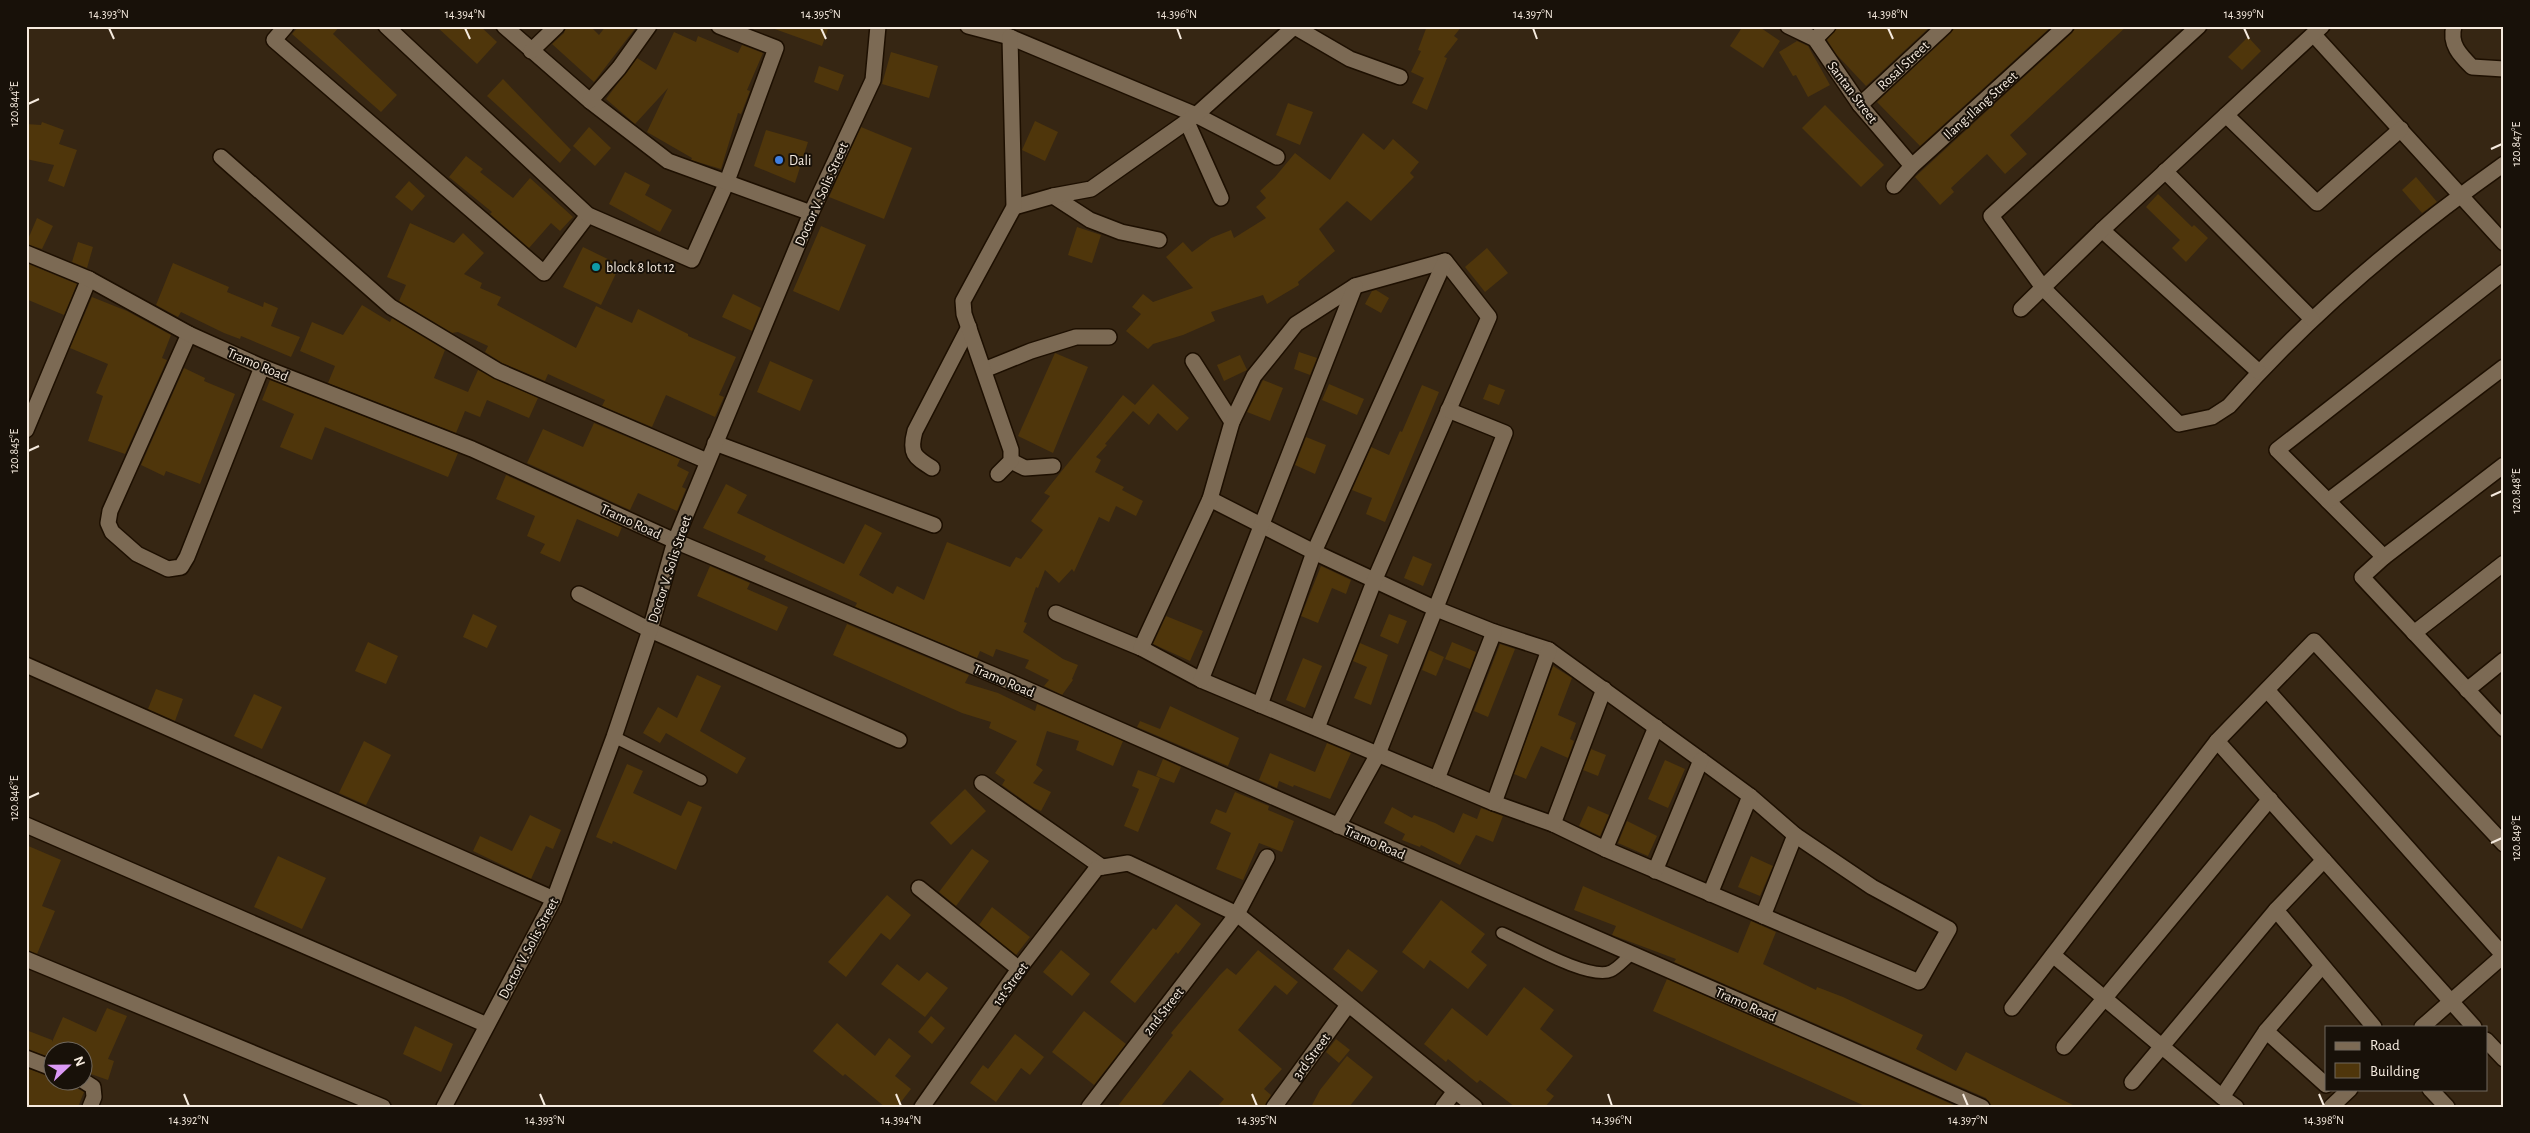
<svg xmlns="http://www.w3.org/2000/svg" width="2530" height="1133" viewBox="0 0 2530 1133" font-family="'Alegreya Sans',sans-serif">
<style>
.building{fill:#4f360b}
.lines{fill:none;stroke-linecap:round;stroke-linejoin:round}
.lane-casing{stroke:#1d0f00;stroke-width:14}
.street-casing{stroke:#1d0f00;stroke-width:18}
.secondary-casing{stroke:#1d0f00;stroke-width:18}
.lane{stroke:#7c6a54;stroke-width:11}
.street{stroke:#7c6a54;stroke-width:15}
.secondary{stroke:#7c6a54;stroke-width:15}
.ticks{fill:none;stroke:#f5eade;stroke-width:2}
.shop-dot{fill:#3f7fe0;stroke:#181109;stroke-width:2}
.culture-dot{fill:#0f9aa8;stroke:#181109;stroke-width:2}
.labels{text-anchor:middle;stroke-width:4;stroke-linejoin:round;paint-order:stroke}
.street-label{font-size:14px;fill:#f5eade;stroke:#181109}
.poi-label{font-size:14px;fill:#f5eade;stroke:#181109;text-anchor:start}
.neatline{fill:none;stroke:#f5eade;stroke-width:2}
.ticks-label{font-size:12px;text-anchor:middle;fill:#f5eade}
</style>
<rect width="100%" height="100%" fill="#362613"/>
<g class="building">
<polygon points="299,26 340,26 333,34 397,95 381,112 292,34"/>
<polygon points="436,26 480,26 497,42 477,64"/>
<polygon points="566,26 590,26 599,35 606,26 637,26 594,82 552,44 564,33"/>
<polygon points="772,26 829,26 822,46 772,28"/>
<polygon points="1427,26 1462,26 1454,36 1458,39 1444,57 1447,58 1427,110 1412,103 1424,78 1411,72 1421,51 1418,50"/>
<polygon points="1743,26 1758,26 1780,41 1763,68 1730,46"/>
<polygon points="1837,26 1931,26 1866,86 1836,54 1827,40"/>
<polygon points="1954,26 2052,26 1920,146 1877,102 1951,33"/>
<polygon points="2075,26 2127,26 2010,135 2027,154 2005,174 1987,154 1951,188 1954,192 1940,205 1915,177 2072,33"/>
<polygon points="674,32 696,42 698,36 738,53 742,45 763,53 747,90 750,91 741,114 738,113 721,169 691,160 692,158 647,132 668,88 635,124 606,99 637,58 656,70"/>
<polygon points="2248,37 2261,51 2242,70 2228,57"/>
<polygon points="1797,41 1808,46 1830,85 1808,97 1796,75 1793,76 1779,52"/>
<polygon points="891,52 938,66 929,98 882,84"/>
<polygon points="819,66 844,75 838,91 814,82"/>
<polygon points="503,79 571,150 560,163 487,96"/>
<polygon points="1288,103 1313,112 1300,145 1276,135"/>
<polygon points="1825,105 1884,165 1861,187 1802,128"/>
<polygon points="1035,121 1058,132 1045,161 1022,150"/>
<polygon points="42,122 64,130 59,144 77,150 64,187 48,181 54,165 26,159 26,124 41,125"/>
<polygon points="589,127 611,148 595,166 573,146"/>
<polygon points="861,127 912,148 884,219 829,197"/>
<polygon points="766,130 808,142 795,183 754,166"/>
<polygon points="1363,133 1384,150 1393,139 1419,162 1410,173 1414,177 1371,221 1347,201 1319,229 1335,251 1298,282 1299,285 1267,304 1263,295 1211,312 1215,321 1183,335 1153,344 1148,349 1126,331 1141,314 1132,307 1143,294 1153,302 1193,288 1166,257 1183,242 1192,252 1211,238 1231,230 1234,238 1266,218 1256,207 1266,198 1260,191 1275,177 1295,153 1330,180"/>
<polygon points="466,156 483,169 480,172 513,198 530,178 573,217 560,231 551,223 529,248 490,214 492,212 449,177"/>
<polygon points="625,172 650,185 645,195 672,210 660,232 609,204"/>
<polygon points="2416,177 2437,202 2422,213 2402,190"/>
<polygon points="409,181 425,196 412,211 395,197"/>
<polygon points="2158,194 2192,227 2194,225 2208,238 2186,262 2172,248 2180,240 2146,207"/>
<polygon points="37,218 53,226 42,249 26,244"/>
<polygon points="410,223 454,243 463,233 484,253 464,274 482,283 480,288 501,297 497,305 576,348 596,306 632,323 638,309 688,334 688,336 736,357 719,395 724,397 715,417 666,395 652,427 602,406 605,400 548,374 545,381 502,363 485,352 488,346 458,332 452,333 399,301 406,285 387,277"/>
<polygon points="821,226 866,245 839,311 793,291"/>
<polygon points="1077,227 1101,235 1092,263 1068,255"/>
<polygon points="78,242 93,247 87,268 72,262"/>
<polygon points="583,247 620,265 601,305 563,287"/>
<polygon points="1487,248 1508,273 1485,292 1465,267"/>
<polygon points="26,263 77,284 64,315 26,299"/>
<polygon points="173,263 229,287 227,292 263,307 264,302 278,308 271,326 300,337 291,357 241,336 240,339 224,333 181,312 178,317 156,305"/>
<polygon points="1376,290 1389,298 1381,313 1365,304 1372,291"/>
<polygon points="733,294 761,308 752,331 722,317"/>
<polygon points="92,297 127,311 171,335 162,358 167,360 125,454 88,441 103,396 96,393 108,364 70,348"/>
<polygon points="362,305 390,322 392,318 445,350 434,378 468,392 478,370 538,398 529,418 487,400 480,417 465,411 456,433 328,383 335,366 300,351 312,322 343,335"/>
<polygon points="1299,352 1317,358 1310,375 1294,369"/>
<polygon points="1055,353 1088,367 1053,453 1018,436"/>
<polygon points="1240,355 1247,370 1224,381 1217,365"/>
<polygon points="770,361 813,380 800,411 757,392"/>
<polygon points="184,368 205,378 204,381 235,394 200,484 166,471 164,476 141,465"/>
<polygon points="270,380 458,453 448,477 325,427 312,460 280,447 294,414 262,400"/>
<polygon points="1263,380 1283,388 1270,421 1247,412"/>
<polygon points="1153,384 1189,418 1177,431 1158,413 1149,425 1133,411 1105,444 1107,445 1096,457 1101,460 1095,472 1124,487 1122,490 1143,501 1136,516 1116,506 1109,522 1099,517 1074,572 1072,569 1059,583 1045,570 1038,588 1036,587 1024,622 1027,623 1023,632 1063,659 1078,665 1072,679 1073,680 1062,695 1044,686 1049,680 1025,668 1029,660 996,649 993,657 980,651 977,658 855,607 857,603 764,560 766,556 703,528 726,484 747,495 737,513 844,564 865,524 882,533 859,575 893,594 897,586 924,600 947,542 1010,567 1016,557 1021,559 1043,530 1031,521 1050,496 1044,493 1123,395 1135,405"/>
<polygon points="1329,384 1364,399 1357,415 1322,400"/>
<polygon points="1489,384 1505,390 1499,405 1483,399"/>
<polygon points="1422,385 1439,392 1385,522 1366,514 1372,498 1352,490 1371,447 1389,455 1400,431 1402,432"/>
<polygon points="594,423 680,459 677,466 689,472 682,487 686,489 677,511 638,493 630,510 527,463 543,429 583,447"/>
<polygon points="1306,437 1326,445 1315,474 1295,465"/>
<polygon points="506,475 622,527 618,537 577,519 560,562 540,553 545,544 527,536 535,516 496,499"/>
<polygon points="1413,556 1432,564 1423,586 1404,578"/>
<polygon points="710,566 750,583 747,589 788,607 777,631 697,596"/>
<polygon points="1321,566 1351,580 1346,594 1332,588 1318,623 1301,616"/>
<polygon points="473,614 497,626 487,648 463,637"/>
<polygon points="1389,614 1407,621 1398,644 1380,636"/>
<polygon points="1166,616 1203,631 1190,661 1153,644"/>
<polygon points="847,624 969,675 965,683 998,693 1035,711 1037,704 1123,741 1113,766 1076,750 1079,741 1047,731 1036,765 1043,770 1033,783 1051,792 1041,811 1034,808 1002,785 1005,780 995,773 1017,741 989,728 991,722 962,713 833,655"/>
<polygon points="368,642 398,656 386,684 355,671"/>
<polygon points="1452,642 1476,652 1470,669 1445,659"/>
<polygon points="1360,643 1388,655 1371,705 1354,698 1367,667 1353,661"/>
<polygon points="1500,644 1515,649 1488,717 1474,711"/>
<polygon points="1429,650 1444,657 1436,676 1422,670"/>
<polygon points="1303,658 1322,666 1305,708 1286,700"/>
<polygon points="1553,666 1572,678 1558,715 1576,723 1570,739 1574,741 1568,758 1541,746 1526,779 1514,774"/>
<polygon points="697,675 721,686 700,731 746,758 737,774 666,733 660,743 643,733 658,707 677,718"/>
<polygon points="156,689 183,699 175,721 148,709"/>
<polygon points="254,694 282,707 262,749 234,736"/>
<polygon points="1170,706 1239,738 1228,766 1137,727 1140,721 1160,729"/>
<polygon points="364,741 391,755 366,805 339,793"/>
<polygon points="1327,743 1351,753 1330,799 1294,785 1293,787 1279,781 1277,788 1259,780 1270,753 1315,772"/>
<polygon points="1591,749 1606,755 1598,776 1583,770"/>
<polygon points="1163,759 1181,767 1174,783 1156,776"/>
<polygon points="1665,760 1685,769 1668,808 1648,799"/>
<polygon points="627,764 643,771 633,793 681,816 688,801 702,807 676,870 613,841 612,844 596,837"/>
<polygon points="1138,770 1160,778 1138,832 1124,826 1139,789 1132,786"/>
<polygon points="965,789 986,811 951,845 930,823"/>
<polygon points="1235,792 1269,806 1268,810 1294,821 1282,852 1259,843 1243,880 1216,869 1231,833 1210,823 1216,809 1226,813"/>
<polygon points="1588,806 1609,815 1600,836 1579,826"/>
<polygon points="1392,807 1412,818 1414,815 1435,823 1454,833 1463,813 1477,819 1481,808 1503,816 1493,842 1476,835 1460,865 1421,845 1420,847 1402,840 1405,834 1384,823"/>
<polygon points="530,815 561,830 553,849 546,846 531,879 473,851 480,836 512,851"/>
<polygon points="1627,821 1657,836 1648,856 1618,843"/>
<polygon points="26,845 61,860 42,906 55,911 37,954 26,950"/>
<polygon points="972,849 989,861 956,906 939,892"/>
<polygon points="278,856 326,878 302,929 254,907"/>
<polygon points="1751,856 1773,866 1760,896 1738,887"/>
<polygon points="1583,886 1738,953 1751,921 1776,932 1763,964 1816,990 1817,987 1843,997 1923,1035 1916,1049 1956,1071 1966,1052 2077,1107 1991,1107 1986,1098 1674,962 1676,959 1612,935 1616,926 1574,910"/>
<polygon points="887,895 911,915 890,940 881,933 846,977 828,962"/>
<polygon points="1441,900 1485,934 1471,952 1487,965 1468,989 1430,960 1424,969 1402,952"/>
<polygon points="1176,904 1201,924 1178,954 1176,952 1135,1003 1110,982 1153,928 1156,930"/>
<polygon points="992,907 1030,937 1016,955 979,925"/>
<polygon points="1348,949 1378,971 1362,992 1333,969"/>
<polygon points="1061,950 1090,974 1072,996 1043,972"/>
<polygon points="1258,950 1298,982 1287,995 1275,985 1238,1030 1282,1069 1264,1089 1271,1095 1265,1107 1217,1107 1224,1099 1190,1070 1160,1107 1117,1107 1173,1035 1171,1033 1219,976 1227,968 1236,975"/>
<polygon points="897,964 919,981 927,972 948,988 925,1017 881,984"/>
<polygon points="1667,979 1958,1107 1867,1107 1653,1011"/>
<polygon points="1524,987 1554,1010 1540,1029 1573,1056 1546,1090 1554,1096 1545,1107 1515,1107 1480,1080 1477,1083 1448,1059 1446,1062 1424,1044 1452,1008 1487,1036"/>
<polygon points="107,1008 127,1016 108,1059 114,1061 108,1080 82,1071 82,1050 52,1050 52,1058 26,1049 26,1030 52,1040 52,1042 63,1017 96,1032"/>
<polygon points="1084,1011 1126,1044 1094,1085 1052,1052"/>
<polygon points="931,1016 945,1028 932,1044 918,1032"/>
<polygon points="837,1023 875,1056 889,1038 911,1056 895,1076 911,1089 897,1107 885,1107 845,1074 843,1076 813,1051"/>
<polygon points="415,1026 453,1044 441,1072 403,1054"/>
<polygon points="1015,1034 1044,1057 1030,1075 1021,1068 996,1102 970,1083 983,1065 988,1069"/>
<polygon points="1336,1039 1350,1050 1339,1063 1326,1052"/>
<polygon points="1347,1056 1373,1077 1349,1107 1311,1107 1320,1090"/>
<polygon points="26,1068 52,1077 52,1080 61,1080 84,1092 78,1107 26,1107"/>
</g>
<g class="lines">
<defs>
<g id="lane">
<polyline points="614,737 701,780"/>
<path d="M1502 933C1523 942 1590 981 1611 971 1618 968 1625 959 1632 954"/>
</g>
<g id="street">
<polyline points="286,26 274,40 544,273 588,215"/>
<polyline points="386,26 588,215 692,260 726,184 776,48 719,26"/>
<polyline points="504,26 590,101 668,161 811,213"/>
<polyline points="968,26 1010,37 1196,115 1277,157"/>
<polyline points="1788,26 1815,39 1860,105 1912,166"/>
<path d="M2199 26 1991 216 2044 289 2179 424 2212 417 2229 406C2309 315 2405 234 2504 164"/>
<path d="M2454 26C2449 44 2460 55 2472 67L2504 69"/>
<polyline points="1295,27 1350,59 1400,77"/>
<polyline points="2314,35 2504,243"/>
<polyline points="1815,39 1828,26"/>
<polyline points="531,51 557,26"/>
<polyline points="590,101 619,68 649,26"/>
<polyline points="1860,105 1945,26"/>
<polyline points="2226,115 2317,203 2401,129"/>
<polyline points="1187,122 1221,198"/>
<polyline points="221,157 391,307 498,371 707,461"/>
<polyline points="2165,171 2312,319"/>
<polyline points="1894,186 1912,166 2066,26"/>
<polyline points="1053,196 1090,220 1121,232 1159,240"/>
<polyline points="1014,207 1053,196 1091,189 1196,115 1295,26"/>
<polyline points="2102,230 2259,372"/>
<polyline points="2504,272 2277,450 2384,557 2362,577 2504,729"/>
<polyline points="2021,309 2102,230 2322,26"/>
<polyline points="189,334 110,511 108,523 112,532 137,554 168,569 181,567 187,557 262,367"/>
<polyline points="1193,361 1232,422"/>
<polyline points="984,370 1031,351 1076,337 1109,337"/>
<polyline points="26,430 89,279"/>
<polyline points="715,443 934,525"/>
<polyline points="1011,461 1025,468 1053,466"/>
<path d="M932 468C914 457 909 453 915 431L969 327"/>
<polyline points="998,474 1011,461 1011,450 964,314 963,301 1014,207 1010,37"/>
<polyline points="2328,501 2504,367"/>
<polyline points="2384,557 2504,465"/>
<polyline points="579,594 650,630 899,740"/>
<polyline points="1056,613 1141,648 1201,680 1494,803 1553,824 1605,849 1919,982 1949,929 1872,887 1795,835 1750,796 1701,760 1549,650 1494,632 1434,608 1314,552 1210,499"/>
<polyline points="2414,633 2504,563"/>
<polyline points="1141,648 1210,499 1232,422 1254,376 1296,324 1355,286 1445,261 1489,317 1375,579 1317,728"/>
<polyline points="26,665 554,899"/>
<polyline points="1201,680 1355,286"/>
<polyline points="2267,690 2504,956"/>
<polyline points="2467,690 2504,660"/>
<polyline points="1260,705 1314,552 1445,261"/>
<polyline points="2217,741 2474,1027"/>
<polyline points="1437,779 1494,632"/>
<polyline points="982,783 1102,867"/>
<polyline points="1494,803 1549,650"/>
<polyline points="1553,824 1604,689"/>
<polyline points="26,825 487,1025"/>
<polyline points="1338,826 1378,754 1505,433 1448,410"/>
<polyline points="1605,849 1656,727"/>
<polyline points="1655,871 1701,760"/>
<polyline points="919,888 1019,969"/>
<polyline points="1710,894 1750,796"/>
<polyline points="2276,910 2324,860"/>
<polyline points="1763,916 1795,835"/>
<polyline points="2053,955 2222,1097"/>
<polyline points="26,959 383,1107"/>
<polyline points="2012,1008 2217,741 2314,641 2504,844"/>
<polyline points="2422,1027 2504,955"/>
<polyline points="2266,1031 2322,966"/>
<polyline points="2486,1040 2504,1059"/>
<polyline points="2064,1047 2270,799"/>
<polyline points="26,1058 52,1068"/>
<polyline points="82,1080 93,1087 94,1097 90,1107"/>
<polyline points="2132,1082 2276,910 2374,1027"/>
<polyline points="2430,1089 2447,1107"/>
<polyline points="922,1107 1019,969 1097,868 1128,863 1237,914 1475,1107"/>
<polyline points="1089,1107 1237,914 1267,857"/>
<polyline points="1274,1107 1348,1005"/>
<polyline points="1443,1107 1455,1091"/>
<polyline points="2236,1107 2222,1097 2266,1031 2326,1085"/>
<polyline points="2331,1107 2350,1089"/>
</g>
<g id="secondary">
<polyline points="26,253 89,279 189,334 262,367 472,449 675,541 1008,681 1982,1107"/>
<polyline points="444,1107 554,899 614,737 650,630 675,541 811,213 873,80 878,26"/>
</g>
</defs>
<use href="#lane" class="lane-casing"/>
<use href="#street" class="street-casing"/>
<use href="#secondary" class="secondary-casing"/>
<use href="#lane" class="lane"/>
<use href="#street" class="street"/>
<use href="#secondary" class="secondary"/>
</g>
<path class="ticks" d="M109 28 114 39M465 28 470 39M821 28 826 39M1177 28 1181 39M1533 28 1537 39M1888 28 1893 39M2244 28 2249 39M28 104 39 99M2491 149 2502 144M28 451 39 446M2491 496 2502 491M28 798 39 793M2491 843 2502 838M184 1094 189 1106M540 1094 545 1106M896 1094 901 1106M1252 1094 1257 1106M1608 1094 1612 1106M1963 1094 1968 1106M2319 1094 2324 1106"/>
<circle class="shop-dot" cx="779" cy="160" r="5"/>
<circle class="culture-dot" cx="596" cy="267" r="5"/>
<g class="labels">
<g class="street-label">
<text transform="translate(1903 65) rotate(-43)" y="5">Rosal Street</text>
<text transform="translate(1853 92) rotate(53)" y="5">Santan Street</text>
<text transform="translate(1980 105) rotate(-42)" y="5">Ilang-Ilang Street</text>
<text transform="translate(821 194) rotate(-66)" y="5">Doctor V. Solis Street</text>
<text transform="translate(258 364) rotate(23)" y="5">Tramo Road</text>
<text transform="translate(631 521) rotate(25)" y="5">Tramo Road</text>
<text transform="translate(669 569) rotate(-72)" y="5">Doctor V. Solis Street</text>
<text transform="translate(1004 680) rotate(23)" y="5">Tramo Road</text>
<text transform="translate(1375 842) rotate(24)" y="5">Tramo Road</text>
<text transform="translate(528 948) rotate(-62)" y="5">Doctor V. Solis Street</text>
<text transform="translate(1010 984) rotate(-54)" y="5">1st Street</text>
<text transform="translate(1746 1004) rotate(24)" y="5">Tramo Road</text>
<text transform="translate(1163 1011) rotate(-52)" y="5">2nd Street</text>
<text transform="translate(1311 1056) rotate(-54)" y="5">3rd Street</text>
</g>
<g class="poi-label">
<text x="789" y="165">Dali</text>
<text x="606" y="272">block 8 lot 12</text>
</g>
</g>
<rect width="2530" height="1133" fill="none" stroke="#181109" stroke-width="55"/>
<rect x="2325" y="1026" width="162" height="65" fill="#181109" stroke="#70685e"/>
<rect x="2335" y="1042" width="25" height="8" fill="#7c6a54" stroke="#70685e"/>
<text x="2370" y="1050" font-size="15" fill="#f5eade">Road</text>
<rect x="2335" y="1063" width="25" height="15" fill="#4f360b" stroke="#70685e"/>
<text x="2370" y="1076" font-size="15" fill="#f5eade">Building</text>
<g transform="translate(68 1066) rotate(68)"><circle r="24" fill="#181109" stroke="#70685e"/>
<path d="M0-4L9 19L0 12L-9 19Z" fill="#db99f5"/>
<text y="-8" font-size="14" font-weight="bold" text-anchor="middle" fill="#f5eade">N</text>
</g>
<rect x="28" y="28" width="2474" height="1078" class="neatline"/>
<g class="ticks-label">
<text x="109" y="18">14.393°N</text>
<text x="465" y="18">14.394°N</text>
<text x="821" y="18">14.395°N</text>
<text x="1177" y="18">14.396°N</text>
<text x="1533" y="18">14.397°N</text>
<text x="1888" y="18">14.398°N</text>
<text x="2244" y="18">14.399°N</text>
<text transform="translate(14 104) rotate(-90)" y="4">120.844°E</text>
<text transform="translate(2516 144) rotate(-90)" y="4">120.847°E</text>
<text transform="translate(14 451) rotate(-90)" y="4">120.845°E</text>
<text transform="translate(2516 491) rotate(-90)" y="4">120.848°E</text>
<text transform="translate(14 798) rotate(-90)" y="4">120.846°E</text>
<text transform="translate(2516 838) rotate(-90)" y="4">120.849°E</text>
<text x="189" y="1124">14.392°N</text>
<text x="545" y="1124">14.393°N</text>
<text x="901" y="1124">14.394°N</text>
<text x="1257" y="1124">14.395°N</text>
<text x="1612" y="1124">14.396°N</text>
<text x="1968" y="1124">14.397°N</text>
<text x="2324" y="1124">14.398°N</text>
</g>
</svg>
